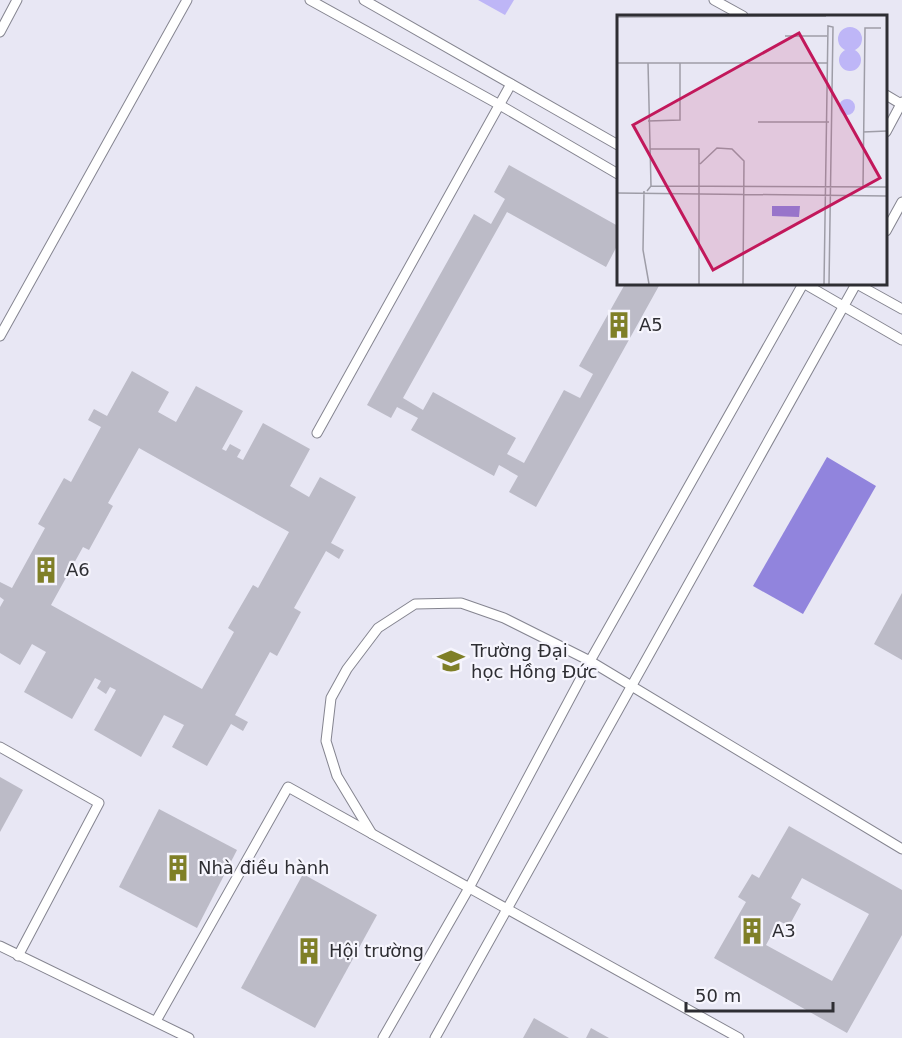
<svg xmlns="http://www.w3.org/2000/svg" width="902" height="1038" viewBox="0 0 902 1038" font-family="'DejaVu Sans',sans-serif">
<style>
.green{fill:#beb6f7}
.water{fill:#9184dd}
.building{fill:#bcbbc7;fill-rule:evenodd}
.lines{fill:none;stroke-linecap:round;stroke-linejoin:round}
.lane-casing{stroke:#858590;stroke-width:11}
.lane{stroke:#fff;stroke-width:9}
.labels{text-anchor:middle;stroke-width:4.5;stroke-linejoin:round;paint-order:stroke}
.poi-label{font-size:18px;fill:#2e2e33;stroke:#f6f5fd;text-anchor:start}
.inset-road{fill:none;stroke:#9e9da7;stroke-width:1.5}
.view{fill:#c2185b;fill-opacity:0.15;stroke:#c2185b;stroke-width:3}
.inset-edge{fill:none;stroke:#2e2e33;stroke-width:3}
</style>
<rect width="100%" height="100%" fill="#e8e7f4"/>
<polygon class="green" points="478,0 514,0 505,15"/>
<polygon class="water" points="827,457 876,486 803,614 753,586"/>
<g class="building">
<polygon points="509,165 618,226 618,244 606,267 507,212 403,398 423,410 433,392 516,438 507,454 524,463 564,390 580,398 593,374 579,366 625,284 660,284 536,507 509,492 518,476 499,465 494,476 411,430 418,418 397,407 391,418 367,405 474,214 491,224 505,199 494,192"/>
<path d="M132 371 169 392 158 412 176 422 196 386 243 411 222 449 226 451 230 444 241 450 237 457 243 460 263 423 310 449 290 486 309 497 320 477 356 497 331 543 344 550 339 559 326 551 294 608 301 612 277 656 270 652 235 715 248 722 243 731 231 724 207 766 172 747 184 725 164 715 141 757 94 730 116 690 110 687 106 694 97 688 101 681 95 678 72 719 24 692 46 652 32 644 20 665 0 653V607L4 600 0 597V582L12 588 45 528 38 524 64 478 71 482 101 427 88 420 94 409 107 416ZM139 448 289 532 258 588 253 585 228 628 234 632 202 689 51 605 83 547 89 550 113 506 108 503Z"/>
<polygon points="902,593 902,660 874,644"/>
<polygon points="0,777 23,790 0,832"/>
<polygon points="159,809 237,850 197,928 119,887"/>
<path d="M789 826 902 890V935L847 1033 714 958 746 902 738 897 752 874 759 878ZM802 878 869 914 832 981 766 945 779 921 789 926 801 904 791 898Z"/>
<polygon points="303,874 377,915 315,1028 241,988"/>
<polygon points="534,1018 569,1038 523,1038"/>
<polygon points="591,1028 609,1038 586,1038"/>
</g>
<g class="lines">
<defs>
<g id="lane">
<polyline points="310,0 498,104 618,174"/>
<polyline points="364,0 618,145"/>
<polyline points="714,0 743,16"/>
<polyline points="0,32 17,0"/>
<polyline points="886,95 901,104"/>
<polyline points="886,132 902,102"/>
<polyline points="886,231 902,202"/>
<polyline points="805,284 902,340"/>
<polyline points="857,284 902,309"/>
<polyline points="0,336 187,0"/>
<polyline points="317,433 511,84"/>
<polyline points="0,747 99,803 18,956"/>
<polyline points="372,834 337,776 326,741 331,698 347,669 378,628 415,604 461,603 504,618 590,661 902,849"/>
<polyline points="0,946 189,1038"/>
<polyline points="156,1021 288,787 739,1038"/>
<polyline points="383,1038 469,888 590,661 803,284"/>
<polyline points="435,1038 856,284"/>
</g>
</defs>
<use href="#lane" class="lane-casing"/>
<use href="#lane" class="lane"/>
</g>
<defs>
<symbol id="building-bare" viewBox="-9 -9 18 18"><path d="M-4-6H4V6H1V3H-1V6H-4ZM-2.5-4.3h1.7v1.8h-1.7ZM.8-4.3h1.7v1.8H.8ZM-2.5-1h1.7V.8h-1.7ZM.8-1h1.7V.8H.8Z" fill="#7f7f27" stroke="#f6f5fd" stroke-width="2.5" paint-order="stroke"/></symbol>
<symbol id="university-bare" viewBox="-9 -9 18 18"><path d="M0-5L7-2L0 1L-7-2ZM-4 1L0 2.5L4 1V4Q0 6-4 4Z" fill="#7f7f27" stroke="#f6f5fd" stroke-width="2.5" paint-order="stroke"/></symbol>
</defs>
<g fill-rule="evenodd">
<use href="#building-bare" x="600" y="306" width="38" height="38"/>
<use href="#building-bare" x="27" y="551" width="38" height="38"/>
<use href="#university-bare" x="432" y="642" width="38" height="38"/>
<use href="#building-bare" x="159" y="849" width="38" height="38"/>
<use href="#building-bare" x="733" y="912" width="38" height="38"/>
<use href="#building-bare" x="290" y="932" width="38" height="38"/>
</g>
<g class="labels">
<g class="poi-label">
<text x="639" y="331">A5</text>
<text x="66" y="576">A6</text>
<text x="471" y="657">Trường Đại<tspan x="471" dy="21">học Hồng Đức</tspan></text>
<text x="198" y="874">Nhà điều hành</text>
<text x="772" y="937">A3</text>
<text x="329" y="957">Hội trường</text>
</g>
</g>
<g transform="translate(617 15)">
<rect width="270" height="270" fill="#e8e7f4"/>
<path d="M221 24a12 12 0 1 1 24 0a12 12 0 1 1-24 0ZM222 45a11 11 0 1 1 22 0a11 11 0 1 1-22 0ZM222 92a8 8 0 1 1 16 0a8 8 0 1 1-16 0Z" fill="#beb6f7"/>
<path d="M155 191H183L182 202 155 201Z" fill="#9184dd"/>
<path class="inset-road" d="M0 2 209 1M168 21H210M0 48H210M31 48 34 171M31 106 63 105V48M141 107H212M246 117 270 116M33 134H82V269M83 149 100 133 115 134 127 146 126 269M246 172 248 13H264M27 176 26 235 32 269M30 176 34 171 270 172M0 178 270 181M207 269 211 11 216 12 212 269"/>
<path class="view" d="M182 18 263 163 96 255 16 110Z"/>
<rect width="270" height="270" class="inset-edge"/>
</g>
<path d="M686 1002v9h147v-9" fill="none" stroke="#2e2e33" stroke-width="3"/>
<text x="695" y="1002" font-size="18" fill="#2e2e33" stroke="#f6f5fd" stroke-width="4.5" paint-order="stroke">50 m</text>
</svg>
